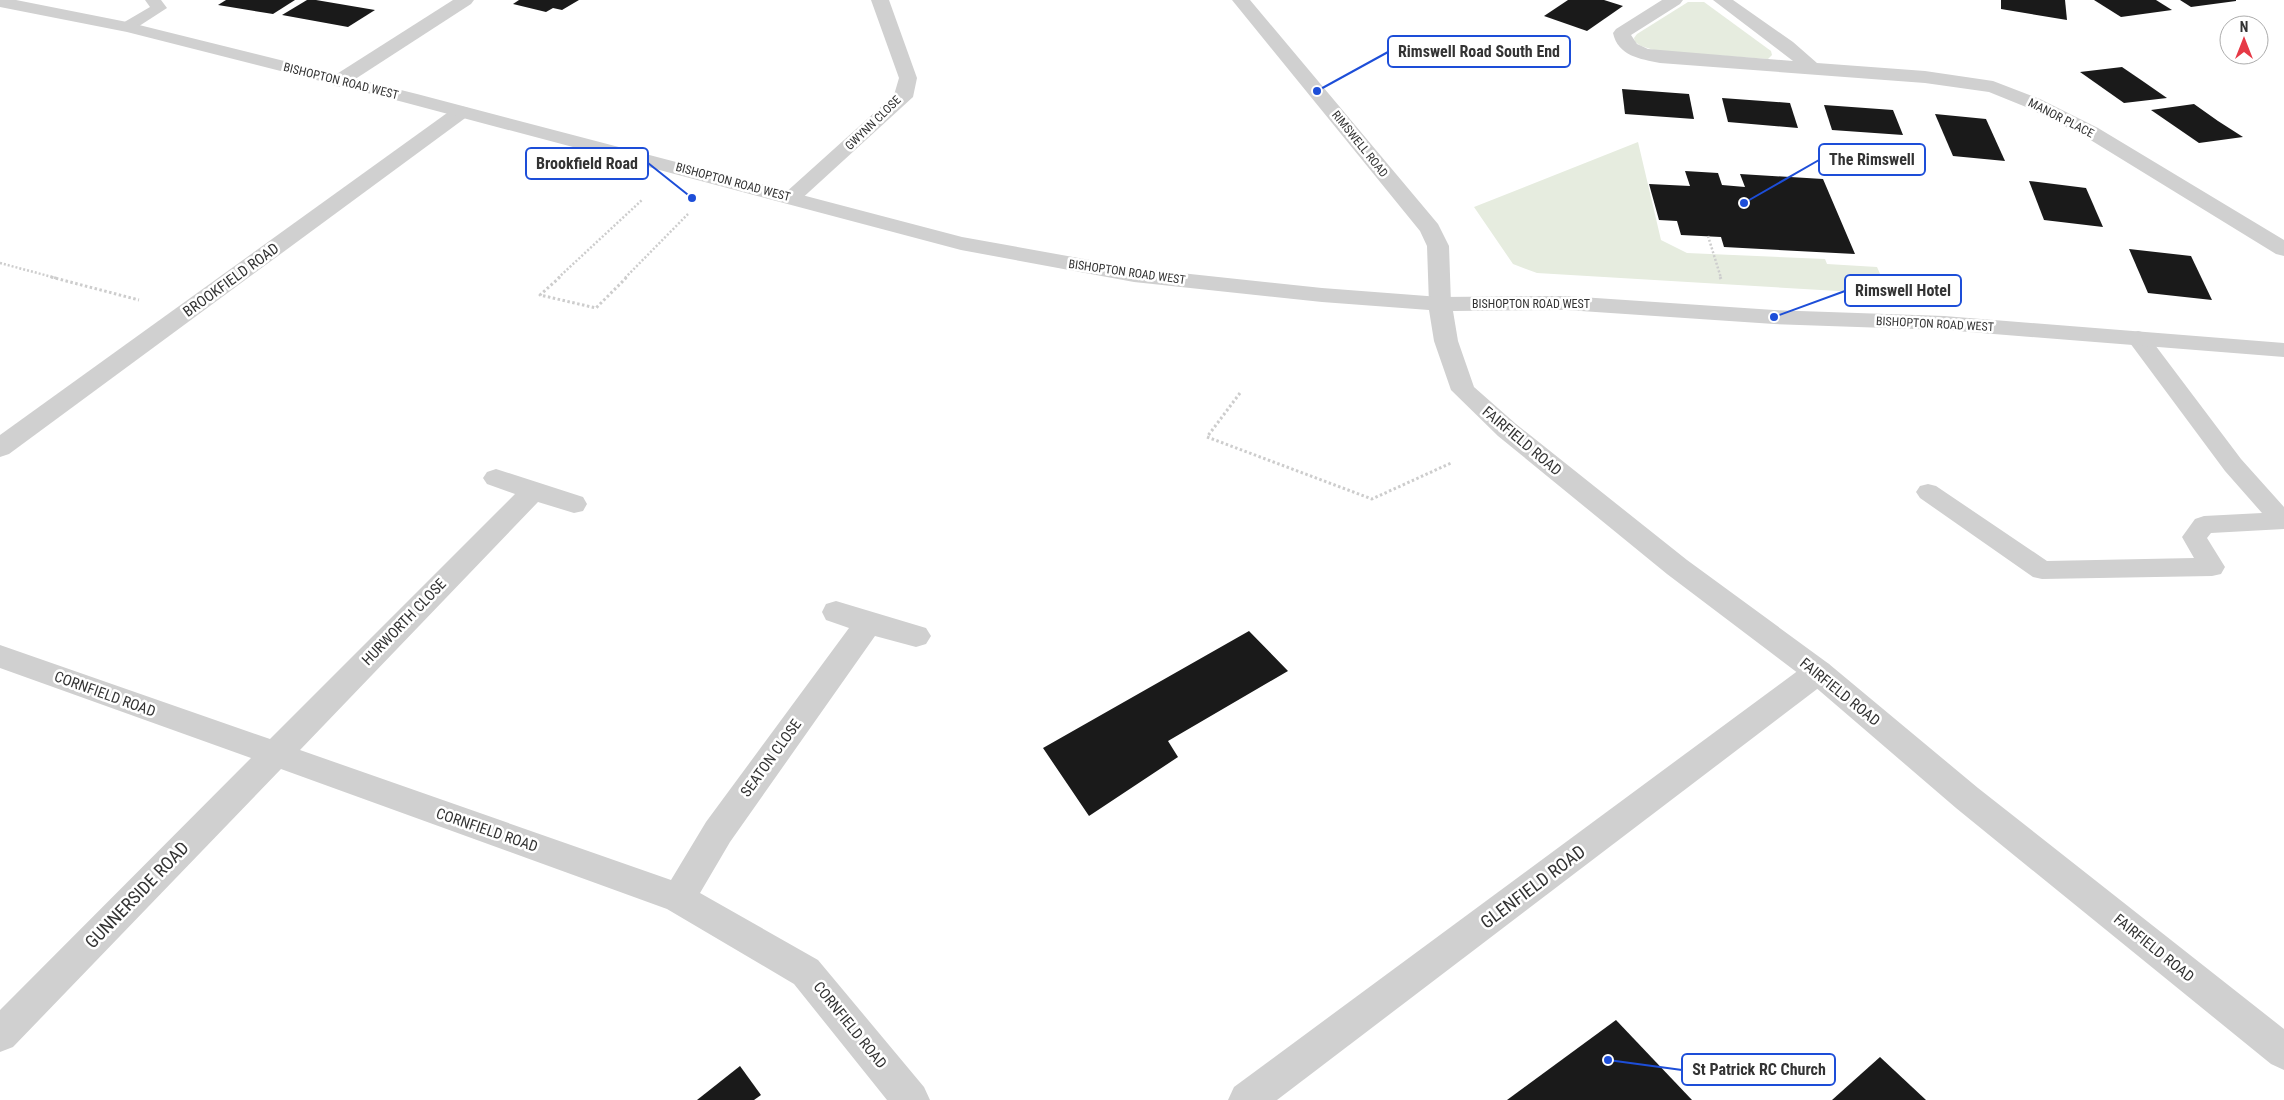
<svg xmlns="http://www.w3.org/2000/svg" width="2284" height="1100" viewBox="0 0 2284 1100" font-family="'Roboto Condensed',sans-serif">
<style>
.green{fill:#e6ecdf}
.building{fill:#1a1a1a}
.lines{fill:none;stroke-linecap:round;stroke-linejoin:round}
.path-far1{stroke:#cdcdcd;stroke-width:2.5;stroke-dasharray:2 2;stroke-linecap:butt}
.path{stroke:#cdcdcd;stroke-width:3;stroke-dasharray:2.5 2.5;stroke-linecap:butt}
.service{fill:#d0d0d0;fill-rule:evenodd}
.minor{fill:#d0d0d0;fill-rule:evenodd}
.tertiary{fill:#d0d0d0;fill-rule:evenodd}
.labels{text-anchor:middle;stroke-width:5;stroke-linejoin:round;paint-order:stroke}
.far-street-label{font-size:12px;fill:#333;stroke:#fff}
.street-label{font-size:15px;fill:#333;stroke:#fff}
.near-street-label{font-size:18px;fill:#333;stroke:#fff}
.leader{fill:none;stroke:#1d4ed8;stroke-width:2}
.callout-dot{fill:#1d4ed8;stroke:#fff;stroke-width:2}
.callout{fill:#fff;stroke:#1d4ed8;stroke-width:2}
.callout-label{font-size:16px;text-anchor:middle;font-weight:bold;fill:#333}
</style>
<rect width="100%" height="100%" fill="#fff"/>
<g class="green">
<polygon points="1688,2 1704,2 1771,51 1772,55 1768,59 1657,51 1641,46 1635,42 1634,38 1637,34"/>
<polygon points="1638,142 1661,240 1687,253 1825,259 1827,264 1877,267 1889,294 1537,273 1513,264 1474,207"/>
</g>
<g class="building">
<polygon points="226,0 295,0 273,14 218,5"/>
<polygon points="307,0 316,0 375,10 348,27 282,15"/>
<polygon points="519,0 579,0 562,10 553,8 546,12 513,4"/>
<polygon points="1568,0 1604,0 1623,6 1587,31 1544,16"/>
<polygon points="2001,0 2065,0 2067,20 2001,9"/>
<polygon points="2094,0 2156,0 2172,10 2121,17"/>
<polygon points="2180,0 2236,0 2236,1 2191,7"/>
<polygon points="2122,67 2144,82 2167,98 2124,103 2080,72"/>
<polygon points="1622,89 1689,94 1694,119 1625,114"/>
<polygon points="1722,98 1790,103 1798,128 1728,122"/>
<polygon points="2194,104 2218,121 2243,137 2199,143 2151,110"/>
<polygon points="1824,105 1893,110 1903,135 1832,130"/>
<polygon points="1935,114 1986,119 2005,161 1953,156"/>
<polygon points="1685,171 1718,173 1722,185 1745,187 1740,174 1823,179 1855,254 1724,247 1721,237 1681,235 1677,221 1659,220 1649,184 1690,186"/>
<polygon points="2029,181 2086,188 2103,227 2044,220"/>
<polygon points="2129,249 2191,256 2212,300 2148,293"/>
<polygon points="1249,631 1288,671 1168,741 1178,757 1089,816 1043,748"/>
<polygon points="1616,1020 1692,1100 1507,1100"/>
<polygon points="1880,1057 1926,1100 1832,1100"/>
<polygon points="740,1066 761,1095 754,1100 697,1100"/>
</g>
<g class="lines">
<g class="path-far1">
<polyline points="1708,236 1721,278"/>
<polyline points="0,263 56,278"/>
<polyline points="558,278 642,200"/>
<polyline points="625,278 688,214"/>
</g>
<g class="path">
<polyline points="51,277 139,300"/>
<polyline points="560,277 540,295 596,308 627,277"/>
<polyline points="1720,277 1721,279"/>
<polyline points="1240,393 1207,437 1372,499 1451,463"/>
</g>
<g class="service">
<polygon points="145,0 161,0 167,8 133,30 121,30 119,27 121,24 150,7"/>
<polygon points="2138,331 2146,333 2241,459 2284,507 2284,529 2211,533 2207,538 2225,567 2221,574 2212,576 2042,579 2033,577 1920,498 1916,492 1920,486 1928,484 1936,486 2047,561 2194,558 2182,537 2195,519 2204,516 2262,513 2225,471 2130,343 2127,338 2130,333"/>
</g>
<g class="minor">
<polygon points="453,0 474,0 471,4 346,85 339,87 332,85 330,81 332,77"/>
<polygon points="871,0 889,0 917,78 913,97 798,202 791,204 784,202 780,198 784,194 894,95 899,78"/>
<polygon points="1232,0 1250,0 1438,224 1449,246 1451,304 1448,309 1440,311 1432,309 1429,304 1427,246 1420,231"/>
<path d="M1662 0H1683L1680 4 1631 35 1637 44 1648 49 1793 61 1713 0H1733L1793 42 1817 63 1925 71 1993 81 2040 99 2098 128 2284 240V256L2276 254 2084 136 2026 107 1989 92 1925 83 1660 63C1640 59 1618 56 1613 33L1616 29Z"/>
<polygon points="461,106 468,108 471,112 468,116 9,454 0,457 0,435 454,108"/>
<polygon points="496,469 583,497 587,504 583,511 574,513 538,502 300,750 671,880 706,822 849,628 826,620 822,612 826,604 836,601 926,628 931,636 926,644 916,647 875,636 730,842 700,893 818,960 924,1087 930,1100 887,1100 794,984 667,909 281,769 13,1047 0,1052 0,1010 251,758 0,668 0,645 270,739 515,494 487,484 483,478 487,472"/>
<polygon points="1818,660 1829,664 1833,672 1829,680 1277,1100 1228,1100 1234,1087 1807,664"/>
</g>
<polygon class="tertiary" points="0,0 16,0 127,22 417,94 962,237 1134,268 1322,288 1440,297 1566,296 1774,310 1944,316 2284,343 2284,357 1944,330 1774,324 1566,310 1453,311 1458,341 1474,387 1516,424 1687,560 1829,664 1978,788 2284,1029 2284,1070 2271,1064 1956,808 1807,680 1667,574 1498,436 1451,390 1434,341 1429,310 1322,302 1134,282 961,250 403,102 127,32 0,7"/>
</g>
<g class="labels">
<g class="far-street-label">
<text transform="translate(341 81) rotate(14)" y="4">BISHOPTON ROAD WEST</text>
<text transform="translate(2061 118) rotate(27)" y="4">MANOR PLACE</text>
<text transform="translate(873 123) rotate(-44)" y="4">GWYNN CLOSE</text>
<text transform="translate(1360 144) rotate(51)" y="4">RIMSWELL ROAD</text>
<text transform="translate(733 182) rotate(15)" y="4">BISHOPTON ROAD WEST</text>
<text transform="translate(1127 272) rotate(8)" y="4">BISHOPTON ROAD WEST</text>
<text x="1531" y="308">BISHOPTON ROAD WEST</text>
<text transform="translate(1935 324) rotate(3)" y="4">BISHOPTON ROAD WEST</text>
</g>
<g class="street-label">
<text transform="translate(231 280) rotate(-36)" y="5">BROOKFIELD ROAD</text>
<text transform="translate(1522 441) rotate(40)" y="5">FAIRFIELD ROAD</text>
<text transform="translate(404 622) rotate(-46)" y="5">HURWORTH CLOSE</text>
<text transform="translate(1840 692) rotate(39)" y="5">FAIRFIELD ROAD</text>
<text transform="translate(105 694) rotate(20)" y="5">CORNFIELD ROAD</text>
<text transform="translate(771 758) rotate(-54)" y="5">SEATON CLOSE</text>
<text transform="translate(487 830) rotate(19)" y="5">CORNFIELD ROAD</text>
<text transform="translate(2154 948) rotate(39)" y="5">FAIRFIELD ROAD</text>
<text transform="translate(850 1025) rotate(51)" y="5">CORNFIELD ROAD</text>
</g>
<g class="near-street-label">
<text transform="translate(1533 887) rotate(-37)" y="6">GLENFIELD ROAD</text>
<text transform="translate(137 895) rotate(-46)" y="6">GUNNERSIDE ROAD</text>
</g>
</g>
<path class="leader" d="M1317 91L1388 52M1744 203L1819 160M692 198L648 163M1774 317L1845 291M1608 1060L1682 1070"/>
<g class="callout-dot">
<circle cx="1317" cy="91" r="5"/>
<circle cx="1744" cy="203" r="5"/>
<circle cx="692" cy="198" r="5"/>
<circle cx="1774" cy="317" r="5"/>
<circle cx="1608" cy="1060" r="5"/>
</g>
<g class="callout">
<rect x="1388" y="36" width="182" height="31" rx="5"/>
<rect x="1819" y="144" width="106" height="31" rx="5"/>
<rect x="526" y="148" width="122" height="31" rx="5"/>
<rect x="1845" y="275" width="116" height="31" rx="5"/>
<rect x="1682" y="1054" width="153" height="31" rx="5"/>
</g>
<g class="callout-label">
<text x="1479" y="57">Rimswell Road South End</text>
<text x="1872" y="165">The Rimswell</text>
<text x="587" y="169">Brookfield Road</text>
<text x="1903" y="296">Rimswell Hotel</text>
<text x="1759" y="1075">St Patrick RC Church</text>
</g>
<g transform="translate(2244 40)"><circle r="24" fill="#ffffff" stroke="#adadad"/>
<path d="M0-4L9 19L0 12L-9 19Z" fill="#e63946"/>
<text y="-8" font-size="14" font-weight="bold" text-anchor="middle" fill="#333333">N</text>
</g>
</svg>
